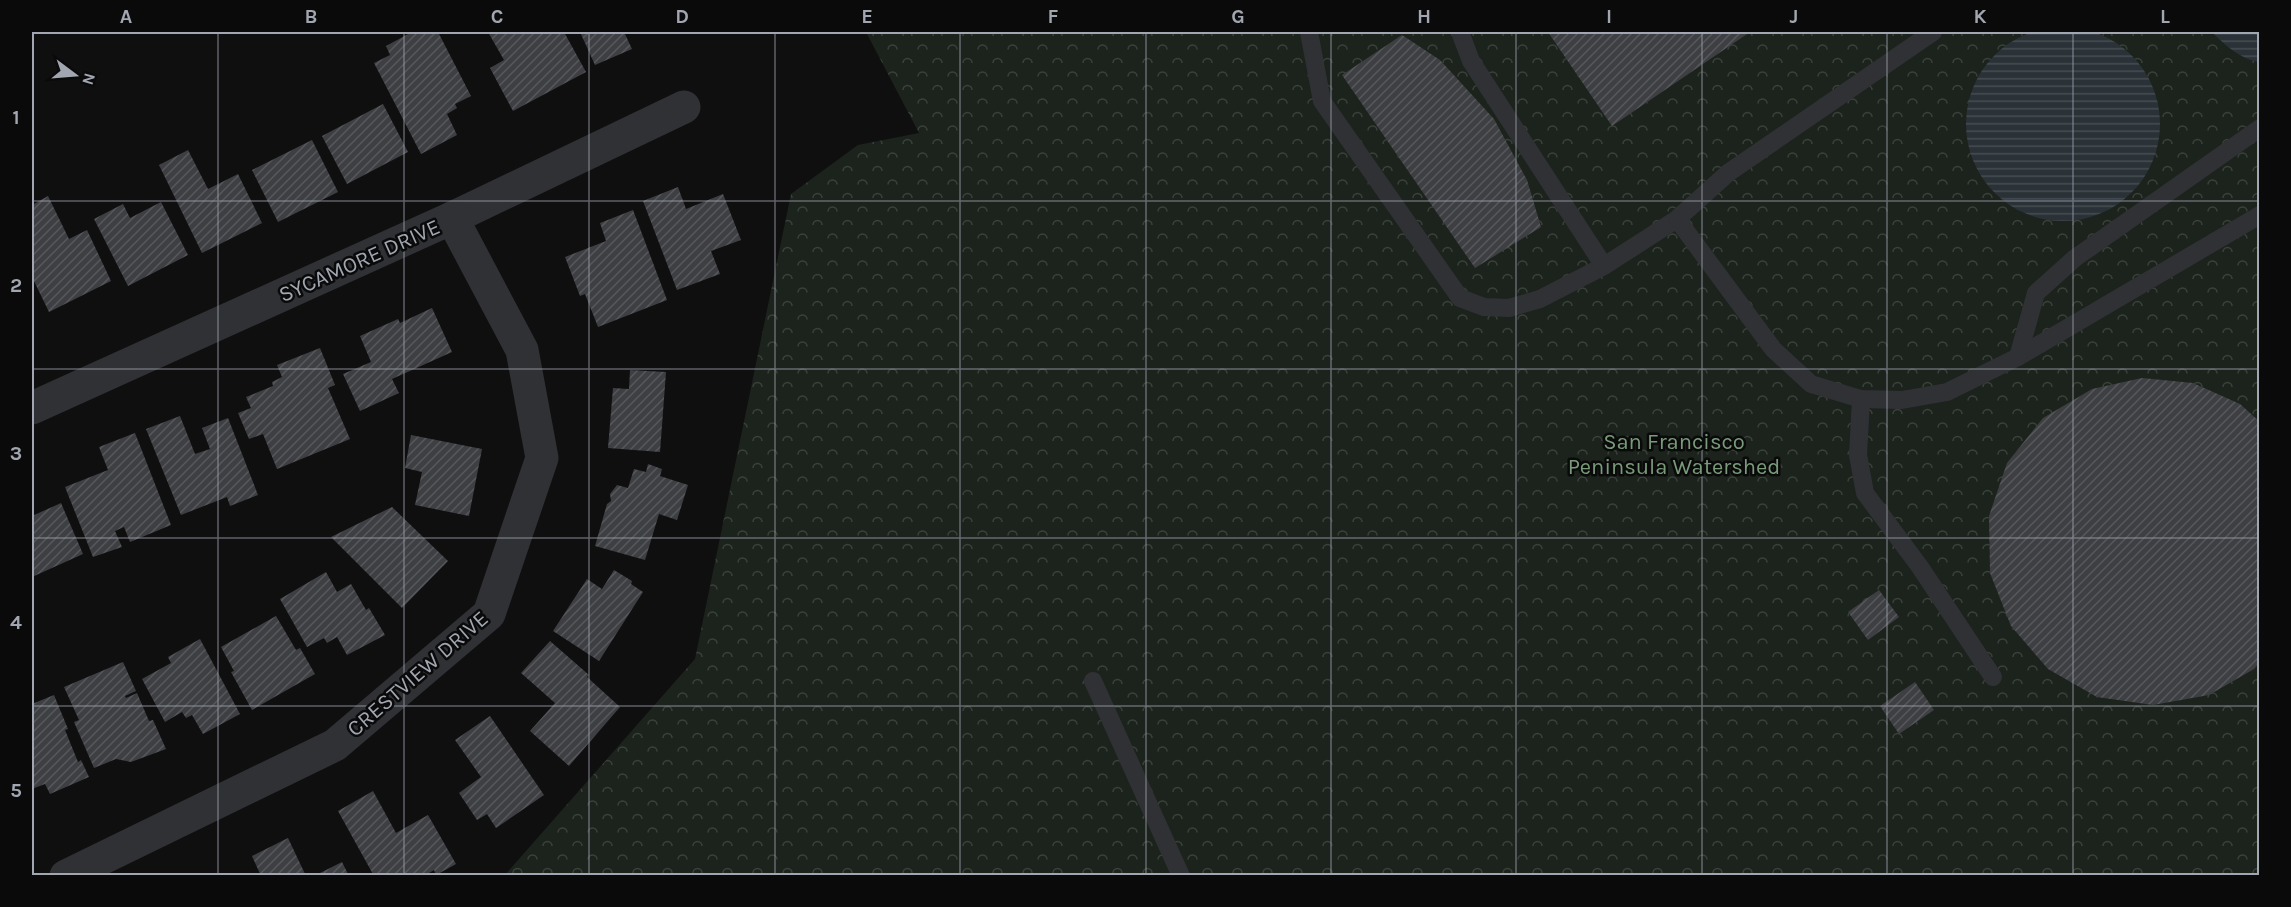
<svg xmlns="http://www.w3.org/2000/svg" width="2291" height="907" viewBox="0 0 2291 907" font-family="Karla,sans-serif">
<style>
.forest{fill:url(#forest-crowns)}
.water{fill:url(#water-rules)}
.building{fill:url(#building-hatch)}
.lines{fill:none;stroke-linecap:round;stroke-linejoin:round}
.service{stroke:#303135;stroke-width:18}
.minor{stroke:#303135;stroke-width:33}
.grid{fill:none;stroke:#a1a6b0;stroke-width:1.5;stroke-opacity:0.55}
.labels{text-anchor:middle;stroke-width:5;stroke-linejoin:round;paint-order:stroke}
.street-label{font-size:22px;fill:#a1a6b0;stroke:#0a0a0b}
.park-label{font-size:22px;fill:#799b7a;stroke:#0a0a0b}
.neatline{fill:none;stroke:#a1a6b0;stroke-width:2}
.grid-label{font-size:20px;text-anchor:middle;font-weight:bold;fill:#a1a6b0}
</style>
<defs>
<pattern id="forest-crowns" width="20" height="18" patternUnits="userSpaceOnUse" patternTransform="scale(1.5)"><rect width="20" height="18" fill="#1c231c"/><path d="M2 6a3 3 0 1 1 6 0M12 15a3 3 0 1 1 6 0" fill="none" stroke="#3a403a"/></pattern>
<pattern id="water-rules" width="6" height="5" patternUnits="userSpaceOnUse" patternTransform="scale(1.5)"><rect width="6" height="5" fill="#2a3238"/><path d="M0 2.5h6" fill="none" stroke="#464d52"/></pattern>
<pattern id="building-hatch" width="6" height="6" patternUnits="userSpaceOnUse" patternTransform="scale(1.5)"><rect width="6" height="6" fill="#3e3f43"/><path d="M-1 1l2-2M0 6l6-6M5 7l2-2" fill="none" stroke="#57585c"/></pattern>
</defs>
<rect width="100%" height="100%" fill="#0f0f10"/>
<polygon class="forest" points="866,32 2259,32 2259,875 504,876 695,659 791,194 858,145 919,133"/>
<g class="water">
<circle cx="2063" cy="124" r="97"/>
<path d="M2212 32H2259V62C2240 59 2225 45 2212 32Z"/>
</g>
<g class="building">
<polygon points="412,32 438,32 471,96 455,104 457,108 447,114 457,135 421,154 374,63 390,55 386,46"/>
<polygon points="488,32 564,32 586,72 513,111 490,68 504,60"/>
<polygon points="580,32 624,32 632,49 595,65"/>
<polygon points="1548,32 1750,32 1612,126"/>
<polygon points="1402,35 1440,60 1494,119 1527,180 1541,227 1475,268 1342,75"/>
<polygon points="383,104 408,152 347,184 322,136"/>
<polygon points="312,140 338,192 278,222 252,170"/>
<polygon points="188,150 208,189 238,174 262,223 202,253 159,165"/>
<polygon points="678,187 686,209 723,194 741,240 711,251 720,274 677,290 643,201"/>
<polygon points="48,196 69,239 87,230 111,281 49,312 32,277 32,205"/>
<polygon points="161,202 188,255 128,286 94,219 123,204 130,218"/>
<polygon points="633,210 667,300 598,327 585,294 580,296 565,257 606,241 600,223"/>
<polygon points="432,308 452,352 392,379 399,393 360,411 343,374 371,362 360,336 398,319 400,323"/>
<polygon points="320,348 335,385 328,388 350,439 277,469 263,434 249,439 238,413 251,408 246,397 273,386 272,382 282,377 277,365"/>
<polygon points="630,370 666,372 660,452 608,448 613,388 629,389"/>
<polygon points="2142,378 2193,383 2240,404 2260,422 2260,662 2254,669 2209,695 2153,705 2097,697 2048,669 2011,626 1990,573 1989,516 2007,463 2043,418 2092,389"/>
<polygon points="180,416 195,454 210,449 202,428 228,418 258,495 230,506 227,497 181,515 146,429"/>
<polygon points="135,433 171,525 130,542 124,527 115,531 122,547 93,557 65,487 108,470 99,447"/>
<polygon points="411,435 482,449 469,516 415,505 422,472 405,468"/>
<polygon points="648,464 662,469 660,476 688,485 677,520 659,514 645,560 595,546 607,504 611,501 610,494 617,485 628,488 634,469 646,472"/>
<polygon points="61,503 83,554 32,577 32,516"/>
<polygon points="392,507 448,561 402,608 331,537"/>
<polygon points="614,570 632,581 631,584 643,592 599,661 553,631 587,579 602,589"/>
<polygon points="326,572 337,592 351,584 366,610 369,608 385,635 347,655 337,637 327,643 324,638 307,647 280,599"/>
<polygon points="1879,590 1899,617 1868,640 1848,612"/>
<polygon points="276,616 296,650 300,648 315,674 252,710 231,672 234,671 221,647"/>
<polygon points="200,639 240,714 203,734 192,715 186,718 182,712 165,722 142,679 171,663 168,657"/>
<polygon points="550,641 589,675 587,677 620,707 569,766 530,731 555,703 521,673"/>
<polygon points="123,662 136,691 125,696 126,698 137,693 149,721 153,720 166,749 131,762 116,759 94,768 74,722 79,720 64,687"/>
<polygon points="1915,682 1934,710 1899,734 1880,706"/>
<polygon points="54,695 68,729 65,730 78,762 81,760 89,777 50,794 45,784 32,789 32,735 34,734 32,727 32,704"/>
<polygon points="490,716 544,795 496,828 487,814 477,820 459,793 481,777 455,740"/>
<polygon points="373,791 396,833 428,815 456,864 436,875 434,870 424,876 374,876 338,811"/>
<polygon points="288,838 306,876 261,876 252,856"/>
<polygon points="342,862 349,876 314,876"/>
</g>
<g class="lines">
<g class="service">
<polyline points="1309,32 1322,101 1460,298 1484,307 1509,308 1540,299 1604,266 1677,219 1773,349 1811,384 1861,399 1902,400 1947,392 2018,357 2260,215"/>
<polyline points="1460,32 1471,61 1604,266"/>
<polyline points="1677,219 1728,173 1933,32"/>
<polyline points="2018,357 2036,293 2075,258 2260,128"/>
<polyline points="1861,399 1858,455 1865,493 1920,567 1993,677"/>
<polyline points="1093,681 1181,876"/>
</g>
<g class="minor">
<polyline points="32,408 452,218 684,107"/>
<polyline points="66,876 335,745 489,614 542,458 522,350 452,218"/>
</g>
</g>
<path class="grid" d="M218 32V876M404 32V876M589 32V876M775 32V876M960 32V876M1146 32V876M1331 32V876M1516 32V876M1702 32V876M1887 32V876M2073 32V876M32 201H2260M32 369H2260M32 538H2260M32 706H2260"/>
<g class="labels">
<g class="street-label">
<text transform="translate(359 260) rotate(-24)" y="8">SYCAMORE DRIVE</text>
<text transform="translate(417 673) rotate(-41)" y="8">CRESTVIEW DRIVE</text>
</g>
<g class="park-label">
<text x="1674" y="449">San Francisco<tspan x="1674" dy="25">Peninsula Watershed</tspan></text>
</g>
</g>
<rect width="2291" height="907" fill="none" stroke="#0a0a0b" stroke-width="66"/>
<g transform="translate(75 75) rotate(106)" stroke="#0a0a0b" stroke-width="4.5" paint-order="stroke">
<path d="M0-4.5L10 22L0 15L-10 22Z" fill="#a1a6b0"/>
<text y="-9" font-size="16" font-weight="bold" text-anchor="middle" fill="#a1a6b0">N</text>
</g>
<rect x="33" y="33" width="2225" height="841" class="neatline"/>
<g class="grid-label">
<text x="126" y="23">A</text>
<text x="311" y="23">B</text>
<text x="497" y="23">C</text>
<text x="682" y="23">D</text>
<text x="867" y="23">E</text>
<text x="1053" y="23">F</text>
<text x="1238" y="23">G</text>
<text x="1424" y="23">H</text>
<text x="1609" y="23">I</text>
<text x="1794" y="23">J</text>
<text x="1980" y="23">K</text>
<text x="2165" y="23">L</text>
<text x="16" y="124">1</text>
<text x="16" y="292">2</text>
<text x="16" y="460">3</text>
<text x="16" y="629">4</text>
<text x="16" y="797">5</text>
</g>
</svg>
